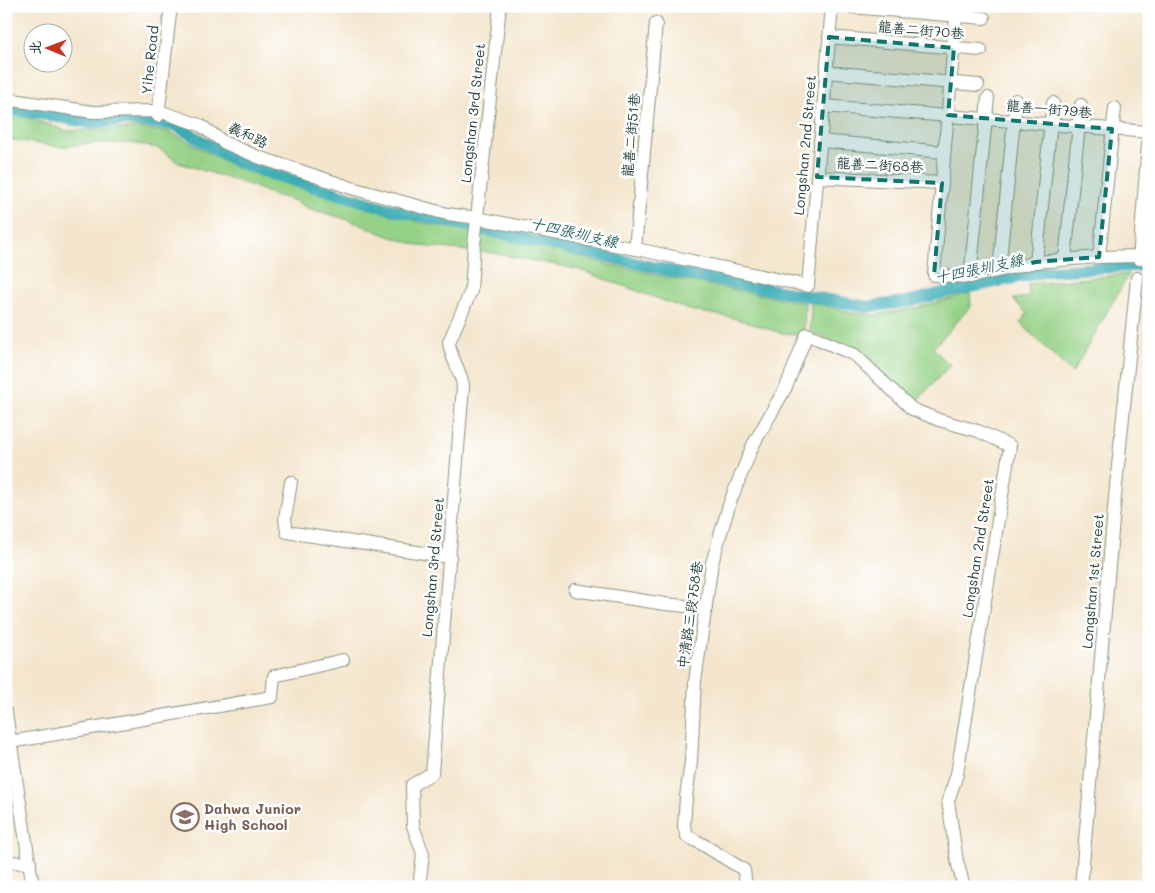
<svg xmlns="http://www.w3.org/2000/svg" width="1155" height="893" viewBox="0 0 1155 893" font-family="Mali,'LXGW WenKai TC',sans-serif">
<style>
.green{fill:#95d186;stroke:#5a875d}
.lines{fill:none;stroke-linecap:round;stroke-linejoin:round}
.canal{stroke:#3aacb5;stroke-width:12}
.minor-casing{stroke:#8a9281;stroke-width:14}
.minor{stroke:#fff;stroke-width:12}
.marked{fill:#0f766e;fill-opacity:0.2;stroke:#0f766e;stroke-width:4;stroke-dasharray:10 6;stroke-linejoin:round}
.labels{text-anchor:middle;stroke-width:5;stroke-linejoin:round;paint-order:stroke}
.street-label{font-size:14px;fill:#1f3d34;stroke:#fff}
.education-label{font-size:14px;font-weight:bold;fill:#785e54;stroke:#fff;text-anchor:start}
.water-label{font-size:15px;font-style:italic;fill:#286461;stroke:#fff}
</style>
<rect width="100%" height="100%" fill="#fff"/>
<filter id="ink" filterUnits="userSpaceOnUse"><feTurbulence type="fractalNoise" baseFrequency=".02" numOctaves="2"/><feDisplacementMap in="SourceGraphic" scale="10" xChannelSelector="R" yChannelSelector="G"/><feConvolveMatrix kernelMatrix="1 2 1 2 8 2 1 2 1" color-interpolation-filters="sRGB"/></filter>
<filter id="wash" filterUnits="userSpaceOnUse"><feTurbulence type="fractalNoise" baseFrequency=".0096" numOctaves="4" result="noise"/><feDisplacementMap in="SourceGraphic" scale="20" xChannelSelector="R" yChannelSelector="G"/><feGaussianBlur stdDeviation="1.12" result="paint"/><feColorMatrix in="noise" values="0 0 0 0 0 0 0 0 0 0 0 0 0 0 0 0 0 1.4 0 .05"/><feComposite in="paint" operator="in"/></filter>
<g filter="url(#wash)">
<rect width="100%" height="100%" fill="#f4e6ce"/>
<g class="green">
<polygon points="6,106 17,108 17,114 67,131 135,128 170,132 226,162 249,172 389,212 422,223 502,237 610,265 662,276 805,303 804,335 781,333 734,318 689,310 580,270 551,264 492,253 421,246 388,236 349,220 310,209 293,200 271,194 247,184 179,163 158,148 131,143 95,143 61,147 6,139"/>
<polygon points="1129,274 1072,373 1020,323 1027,314 1013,299 1029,297 1028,284"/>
<polygon points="970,293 971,306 933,348 950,365 915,403 913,407 857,352 810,332 811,302 853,313 876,315 920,307"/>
</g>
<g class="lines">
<polyline class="canal" points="6,109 31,112 91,123 125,120 175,125 237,162 265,172 386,208 685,274 867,307 911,301 951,291 1048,271 1149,265"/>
</g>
</g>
<g filter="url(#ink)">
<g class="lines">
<defs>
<g id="minor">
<polyline points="838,6 984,18"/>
<polyline points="957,6 934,275 970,277 1036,262 1099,257 1139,256"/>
<polyline points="829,37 981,50"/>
<polyline points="826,72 978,85"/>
<polyline points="6,99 93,112 159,111 200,125 225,143 258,157 355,189 447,214 477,218 646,251 808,286 832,6"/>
<polyline points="823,106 1149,132"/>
<polyline points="158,116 171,6"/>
<polyline points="820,141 944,152"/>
<polyline points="817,177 942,183"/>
<polyline points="635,249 656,23"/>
<polyline points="1099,257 1115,108"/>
<polyline points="1065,259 1081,105"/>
<polyline points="1139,259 1149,132"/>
<polyline points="1036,262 1053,103"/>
<polyline points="999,270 1016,100"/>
<polyline points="970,277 988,98"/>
<polyline points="291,482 285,519 287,532 450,557"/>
<polyline points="575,590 665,604 706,608"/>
<polyline points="6,713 33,887"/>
<polyline points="10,742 272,697 274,676 343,660"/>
<polyline points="6,862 30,863"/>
<path d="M419 887 423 854 413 826 412 785 432 773 463 386C461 370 450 358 449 342L471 291 474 245 500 6"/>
<polyline points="746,887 744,870 702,844 687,836 684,826 686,797 691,762 695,681 712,563 730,502 753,445 786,387 807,334 855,355 912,409 939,420 978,431 1010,446 957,774 948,801 957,861 964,887"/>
<polyline points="1081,887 1116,486 1137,278"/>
</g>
</defs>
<use href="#minor" class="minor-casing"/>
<use href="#minor" class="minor"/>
</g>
</g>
<path class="marked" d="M829 37 954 48 948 115 1112 129 1099 257 1036 262 970 277 934 275 942 183 817 177Z"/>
<defs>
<symbol id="school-ring" viewBox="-11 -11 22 22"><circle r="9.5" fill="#fff" stroke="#8d6e63" stroke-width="1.5"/><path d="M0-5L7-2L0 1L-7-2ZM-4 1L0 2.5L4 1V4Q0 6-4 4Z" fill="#8d6e63"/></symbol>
</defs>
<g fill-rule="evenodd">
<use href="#school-ring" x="169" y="801" width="32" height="32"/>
</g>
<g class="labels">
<g class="street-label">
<text transform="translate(921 30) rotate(5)" y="5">龍善二街70巷</text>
<text transform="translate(150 60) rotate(-84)" y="5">Yihe Road</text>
<text transform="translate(1049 109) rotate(5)" y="5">龍善一街79巷</text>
<text transform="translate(473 113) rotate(-84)" y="5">Longshan 3rd Street</text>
<text transform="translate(248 135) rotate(25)" y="5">義和路</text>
<text transform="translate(631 135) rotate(-85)" y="5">龍善二街51巷</text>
<text transform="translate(805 145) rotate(-85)" y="5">Longshan 2nd Street</text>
<text transform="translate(880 165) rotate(3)" y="5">龍善二街68巷</text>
<text transform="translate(978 548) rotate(-81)" y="5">Longshan 2nd Street</text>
<text transform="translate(433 567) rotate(-85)" y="5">Longshan 3rd Street</text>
<text transform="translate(1093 581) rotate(-85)" y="5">Longshan 1st Street</text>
<text transform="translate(690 615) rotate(-82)" y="5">中清路三段758巷</text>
</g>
<g class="education-label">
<text x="204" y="814">Dahwa Junior<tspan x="204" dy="16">High School</tspan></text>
</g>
<g class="water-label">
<text transform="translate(574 233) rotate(13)" y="5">十四張圳支線</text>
<text transform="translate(979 269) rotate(-12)" y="5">十四張圳支線</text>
</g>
</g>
<rect width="1155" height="893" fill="none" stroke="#fff" stroke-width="25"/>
<g transform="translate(48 48) rotate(271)"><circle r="24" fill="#ffffff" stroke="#a5b1ae"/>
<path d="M0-4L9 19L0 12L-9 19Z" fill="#c8321e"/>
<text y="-8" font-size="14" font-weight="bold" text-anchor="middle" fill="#1f3d34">北</text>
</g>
</svg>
